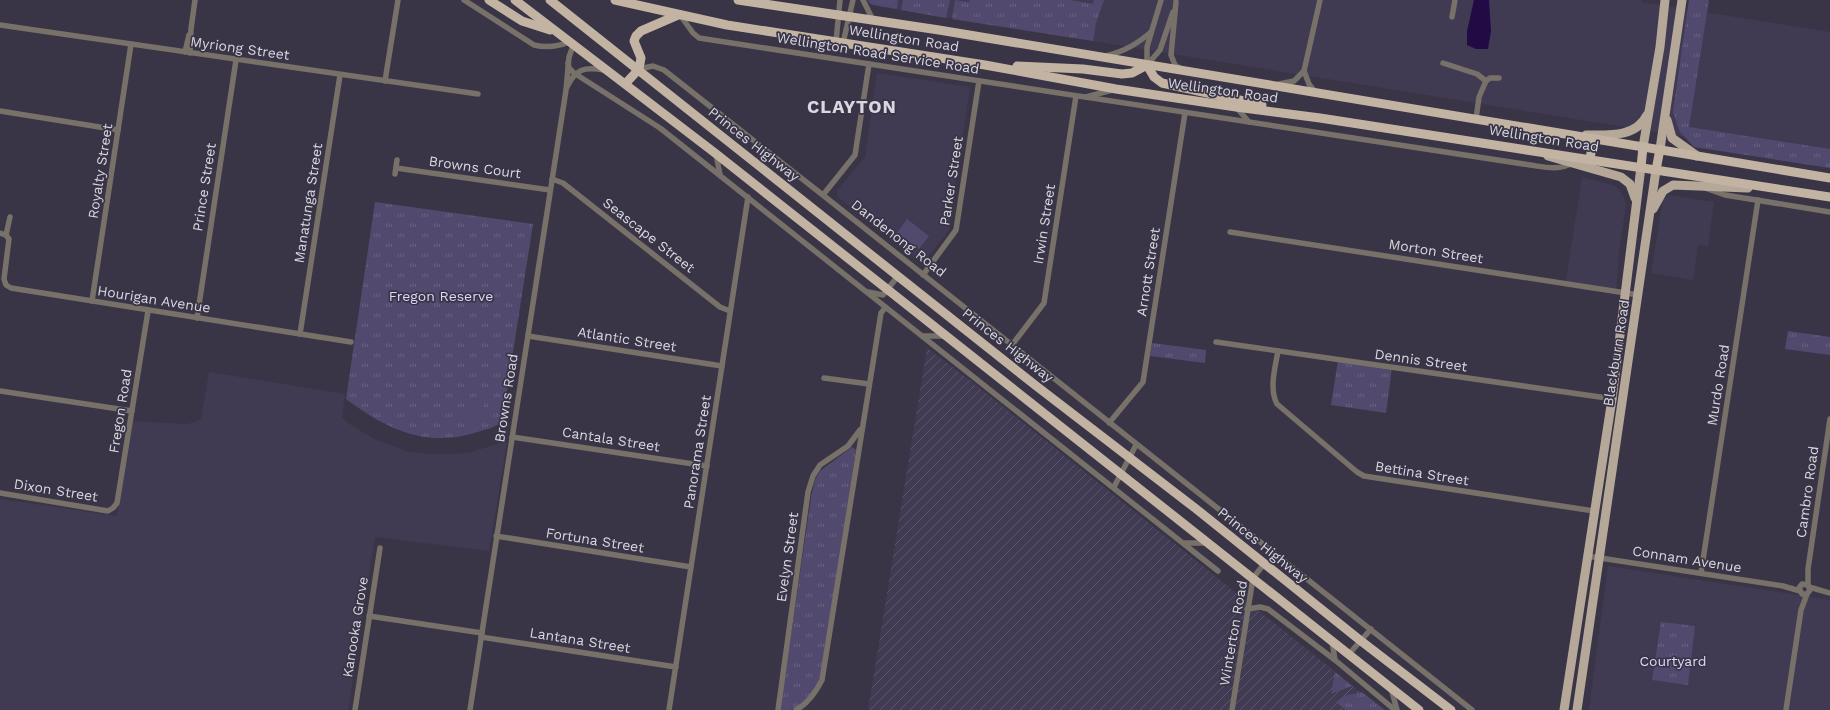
<svg xmlns="http://www.w3.org/2000/svg" width="1830" height="710" viewBox="0 0 1830 710" font-family="'Work Sans',sans-serif">
<style>
.built{fill:#403b53}
.industrial{fill:url(#industrial-furrows)}
.grass{fill:url(#grass-tufts)}
.garden{fill:#52496e}
.water{fill:#220b45}
.lines{fill:none;stroke-linecap:round;stroke-linejoin:round}
.minor{stroke:#777169;stroke-width:5.5}
.primary{stroke:#b5a899;stroke-width:9}
.trunk{stroke:#c2b3a2;stroke-width:9}
.labels{text-anchor:middle;stroke-width:3.5;stroke-linejoin:round;paint-order:stroke}
.street-label{font-size:14px;fill:#d9d7e2;stroke:#393546}
.park-label{font-size:14px;fill:#dfd7fd;stroke:#393546}
.district-label{font-size:18px;font-weight:bold;letter-spacing:1px;fill:#d9d7e2;stroke:#393546}
</style>
<defs>
<pattern id="industrial-furrows" width="10" height="10" patternUnits="userSpaceOnUse"><rect width="10" height="10" fill="#403b53"/><path d="M-1 1l2-2M0 10L10 0M9 11l2-2" fill="none" stroke="#5b576b"/></pattern>
<pattern id="grass-tufts" width="24" height="20" patternUnits="userSpaceOnUse"><rect width="24" height="20" fill="#52496e"/><path d="M3 7l-1-3M5 7V3M7 7l1-3M15 17l-1-3M17 17v-4M19 17l1-3" fill="none" stroke="#6a6282"/></pattern>
</defs>
<rect width="100%" height="100%" fill="#393546"/>
<g class="built">
<polygon points="858,0 1642,0 1642,2 1830,32 1830,160 955,19 875,6 869,2"/>
<polygon points="877,73 970,87 949,230 925,260 919,261 838,197 837,191 865,157"/>
<polygon points="1582,177 1616,186 1624,197 1626,205 1619,253 1616,294 1565,287"/>
<polygon points="1669,195 1714,202 1708,246 1698,245 1693,280 1651,273 1663,199"/>
<polygon points="209,372 345,394 342,417 348,423 376,440 410,452 430,454 455,454 471,452 507,441 489,551 375,537 348,710 0,710 0,499 117,516 133,421 186,424 192,423 201,419"/>
<polygon points="1608,566 1830,600 1830,710 1589,710"/>
</g>
<polygon class="industrial" points="927,348 972,382 1383,710 868,710"/>
<g class="grass">
<polygon points="903,0 950,0 946,18 901,10"/>
<polygon points="955,0 969,2 970,0 1070,0 1093,4 1094,0 1104,0 1096,23 1093,41 952,19"/>
<polygon points="1689,0 1709,0 1689,127 1830,149 1830,168 1694,147 1680,132 1673,112"/>
<path d="M375 202 533 224 502 422C494 428 484 430 474 433 424 448 385 428 346 399Z"/>
<polygon points="1788,331 1830,337 1830,355 1785,349"/>
<polygon points="1152,343 1206,350 1205,363 1150,356"/>
<polygon points="1338,360 1392,368 1386,413 1331,405"/>
<path d="M852 447 856 450 822 676C816 688 803 706 790 710 787 710 783 710 780 710L811 498 815 480 820 471Z"/>
<polygon points="1661,622 1695,626 1688,685 1652,680"/>
<polygon points="1335,672 1352,686 1331,694"/>
<polygon points="1362,692 1385,710 1346,710 1336,702 1344,696"/>
</g>
<g class="garden">
<polygon points="868,0 898,0 897,9 874,5 870,4"/>
<polygon points="907,219 929,236 919,249 897,233"/>
<polygon points="473,398 484,400 480,425 469,423"/>
</g>
<polygon class="water" points="1474,0 1489,0 1491,31 1488,49 1476,49 1467,45 1467,31"/>
<g class="lines">
<g class="minor">
<path d="M464 0 534 45C546 48 557 47 569 42"/>
<polyline points="863,0 873,20"/>
<polyline points="1176,2 1171,55 1175,65 1180,68"/>
<path d="M680 15 693 33 699 38 1530 165C1544 167 1560 171 1572 163"/>
<polyline points="1452,17 1455,0"/>
<polyline points="0,25 478,94"/>
<polyline points="836,42 840,0"/>
<polyline points="843,43 853,0"/>
<polyline points="185,52 189,35"/>
<polyline points="190,53 191,29 195,0"/>
<path d="M1106 56C1125 51 1137 44 1151 32"/>
<polyline points="568,63 569,68 574,73 660,128 1218,571"/>
<polyline points="1443,63 1477,74 1486,81 1490,78 1499,78"/>
<polyline points="1147,65 1160,50 1173,12"/>
<polyline points="1147,65 1147,47 1161,0"/>
<polyline points="639,69 653,66 664,70 819,192 1472,710"/>
<polyline points="385,81 398,0"/>
<polyline points="1279,84 1294,81 1304,71"/>
<path d="M567 87C576 68 585 67 604 70"/>
<polyline points="1316,93 1309,84 1304,71 1320,0"/>
<polyline points="1086,97 1112,90"/>
<polyline points="1236,107 1249,122"/>
<polyline points="0,111 118,130"/>
<polyline points="1476,119 1479,97 1486,81"/>
<polyline points="716,154 720,175"/>
<polyline points="396,168 550,190"/>
<polyline points="395,174 397,160"/>
<polyline points="552,179 563,183 720,307 730,311"/>
<polyline points="1705,188 1725,195 1830,212"/>
<polyline points="823,195 855,155 869,64"/>
<polyline points="1230,232 1639,295"/>
<polyline points="0,233 6,235 9,239 4,279 6,285 11,288 351,342"/>
<polyline points="6,235 10,217"/>
<polyline points="923,275 956,230 979,81"/>
<polyline points="868,292 883,295 898,276"/>
<polyline points="92,301 131,44"/>
<polyline points="197,318 236,60"/>
<polyline points="300,334 340,75"/>
<polyline points="528,336 722,366"/>
<polyline points="923,336 946,336"/>
<polyline points="1216,342 1614,399"/>
<polyline points="1012,345 1044,303 1076,96"/>
<path d="M1278 351C1275 368 1269 389 1277 404L1357 472 1364 476 1594 511"/>
<polyline points="824,378 869,384"/>
<polyline points="0,391 132,411"/>
<polyline points="1109,423 1143,382 1185,113"/>
<polyline points="512,437 707,466"/>
<polyline points="1114,487 1136,445"/>
<polyline points="0,493 108,511 113,508 117,503 148,311"/>
<polyline points="496,536 691,567"/>
<polyline points="1184,543 1207,543"/>
<polyline points="1587,556 1783,586 1800,591"/>
<polyline points="1701,573 1758,200"/>
<polyline points="1808,585 1808,569 1830,419"/>
<polyline points="1809,587 1830,593"/>
<polyline points="1247,609 1260,607 1268,609 1335,660 1395,710"/>
<polyline points="369,616 482,633"/>
<polyline points="481,637 676,667"/>
<polyline points="1332,641 1335,660"/>
<polyline points="1349,654 1371,629"/>
<polyline points="1391,688 1397,710"/>
<polyline points="355,710 380,548"/>
<polyline points="470,710 566,90 569,57 573,46"/>
<polyline points="669,710 748,197"/>
<polyline points="778,710 808,492 813,476 820,465 848,446 860,430"/>
<path d="M796 710C809 703 816 692 822 680L881 313 885 308"/>
<polyline points="1232,710 1253,578 1264,564"/>
<polyline points="1786,710 1801,610 1807,594 1810,590 1808,585 1802,584 1799,588 1802,594 1807,594"/>
</g>
<g class="primary">
<polyline points="1667,120 1672,138 1697,156"/>
<path d="M1586 135C1607 135 1636 138 1647 115"/>
<polyline points="1643,147 1660,47 1665,0"/>
<polyline points="1660,149 1682,0"/>
<polyline points="1548,156 1621,177 1630,184 1635,198"/>
<polyline points="1653,209 1663,191 1673,185 1748,188"/>
<polyline points="1564,710 1612,399 1641,167"/>
<polyline points="1577,710 1656,170"/>
</g>
<g class="trunk">
<polyline points="489,0 522,21 550,30"/>
<polyline points="515,0 715,153 1419,710"/>
<polyline points="550,0 1035,385 1195,508 1361,641 1451,710"/>
<polyline points="615,0 727,25 985,65 1116,89 1236,107 1320,118 1830,197"/>
<polyline points="738,0 939,30 1830,178"/>
<polyline points="1147,65 1154,77 1162,83 1262,105"/>
<polyline points="1017,66 1083,69 1122,74 1132,73 1147,65"/>
<polyline points="626,83 639,69 641,58 634,41 636,36 641,31 678,15"/>
<polyline points="1590,160 1593,138"/>
<polyline points="1641,167 1643,147"/>
<polyline points="1656,170 1660,149"/>
</g>
</g>
<g class="labels">
<g class="street-label">
<text transform="translate(904 38) rotate(9)" y="5">Wellington Road</text>
<text transform="translate(240 48) rotate(8)" y="5">Myriong Street</text>
<text transform="translate(878 53) rotate(9)" y="5">Wellington Road Service Road</text>
<text transform="translate(1223 90) rotate(8)" y="5">Wellington Road</text>
<text transform="translate(1544 138) rotate(9)" y="5">Wellington Road</text>
<text transform="translate(754 144) rotate(38)" y="5">Princes Highway</text>
<text transform="translate(475 167) rotate(8)" y="5">Browns Court</text>
<text transform="translate(100 171) rotate(-81)" y="5">Royalty Street</text>
<text transform="translate(951 181) rotate(-81)" y="5">Parker Street</text>
<text transform="translate(204 187) rotate(-81)" y="5">Prince Street</text>
<text transform="translate(308 203) rotate(-81)" y="5">Manatunga Street</text>
<text transform="translate(1044 224) rotate(-81)" y="5">Irwin Street</text>
<text transform="translate(649 235) rotate(38)" y="5">Seascape Street</text>
<text transform="translate(899 238) rotate(38)" y="5">Dandenong Road</text>
<text transform="translate(1436 251) rotate(9)" y="5">Morton Street</text>
<text transform="translate(1148 272) rotate(-81)" y="5">Arnott Street</text>
<text transform="translate(154 299) rotate(9)" y="5">Hourigan Avenue</text>
<text transform="translate(627 339) rotate(9)" y="5">Atlantic Street</text>
<text transform="translate(1008 345) rotate(38)" y="5">Princes Highway</text>
<text transform="translate(1616 353) rotate(-81)" y="5">Blackburn Road</text>
<text transform="translate(1421 360) rotate(8)" y="5">Dennis Street</text>
<text transform="translate(1718 385) rotate(-81)" y="5">Murdo Road</text>
<text transform="translate(506 398) rotate(-81)" y="5">Browns Road</text>
<text transform="translate(120 411) rotate(-81)" y="5">Fregon Road</text>
<text transform="translate(611 439) rotate(9)" y="5">Cantala Street</text>
<text transform="translate(697 452) rotate(-81)" y="5">Panorama Street</text>
<text transform="translate(1422 473) rotate(9)" y="5">Bettina Street</text>
<text transform="translate(56 490) rotate(9)" y="5">Dixon Street</text>
<text transform="translate(1807 492) rotate(-82)" y="5">Cambro Road</text>
<text transform="translate(595 540) rotate(9)" y="5">Fortuna Street</text>
<text transform="translate(1263 545) rotate(39)" y="5">Princes Highway</text>
<text transform="translate(787 557) rotate(-82)" y="5">Evelyn Street</text>
<text transform="translate(1687 559) rotate(9)" y="5">Connam Avenue</text>
<text transform="translate(355 627) rotate(-81)" y="5">Kanooka Grove</text>
<text transform="translate(1233 633) rotate(-80)" y="5">Winterton Road</text>
<text transform="translate(580 640) rotate(9)" y="5">Lantana Street</text>
</g>
<g class="park-label">
<text x="441" y="301">Fregon Reserve</text>
<text x="1673" y="666">Courtyard</text>
</g>
<g class="district-label">
<text x="852" y="113">CLAYTON</text>
</g>
</g>
</svg>
